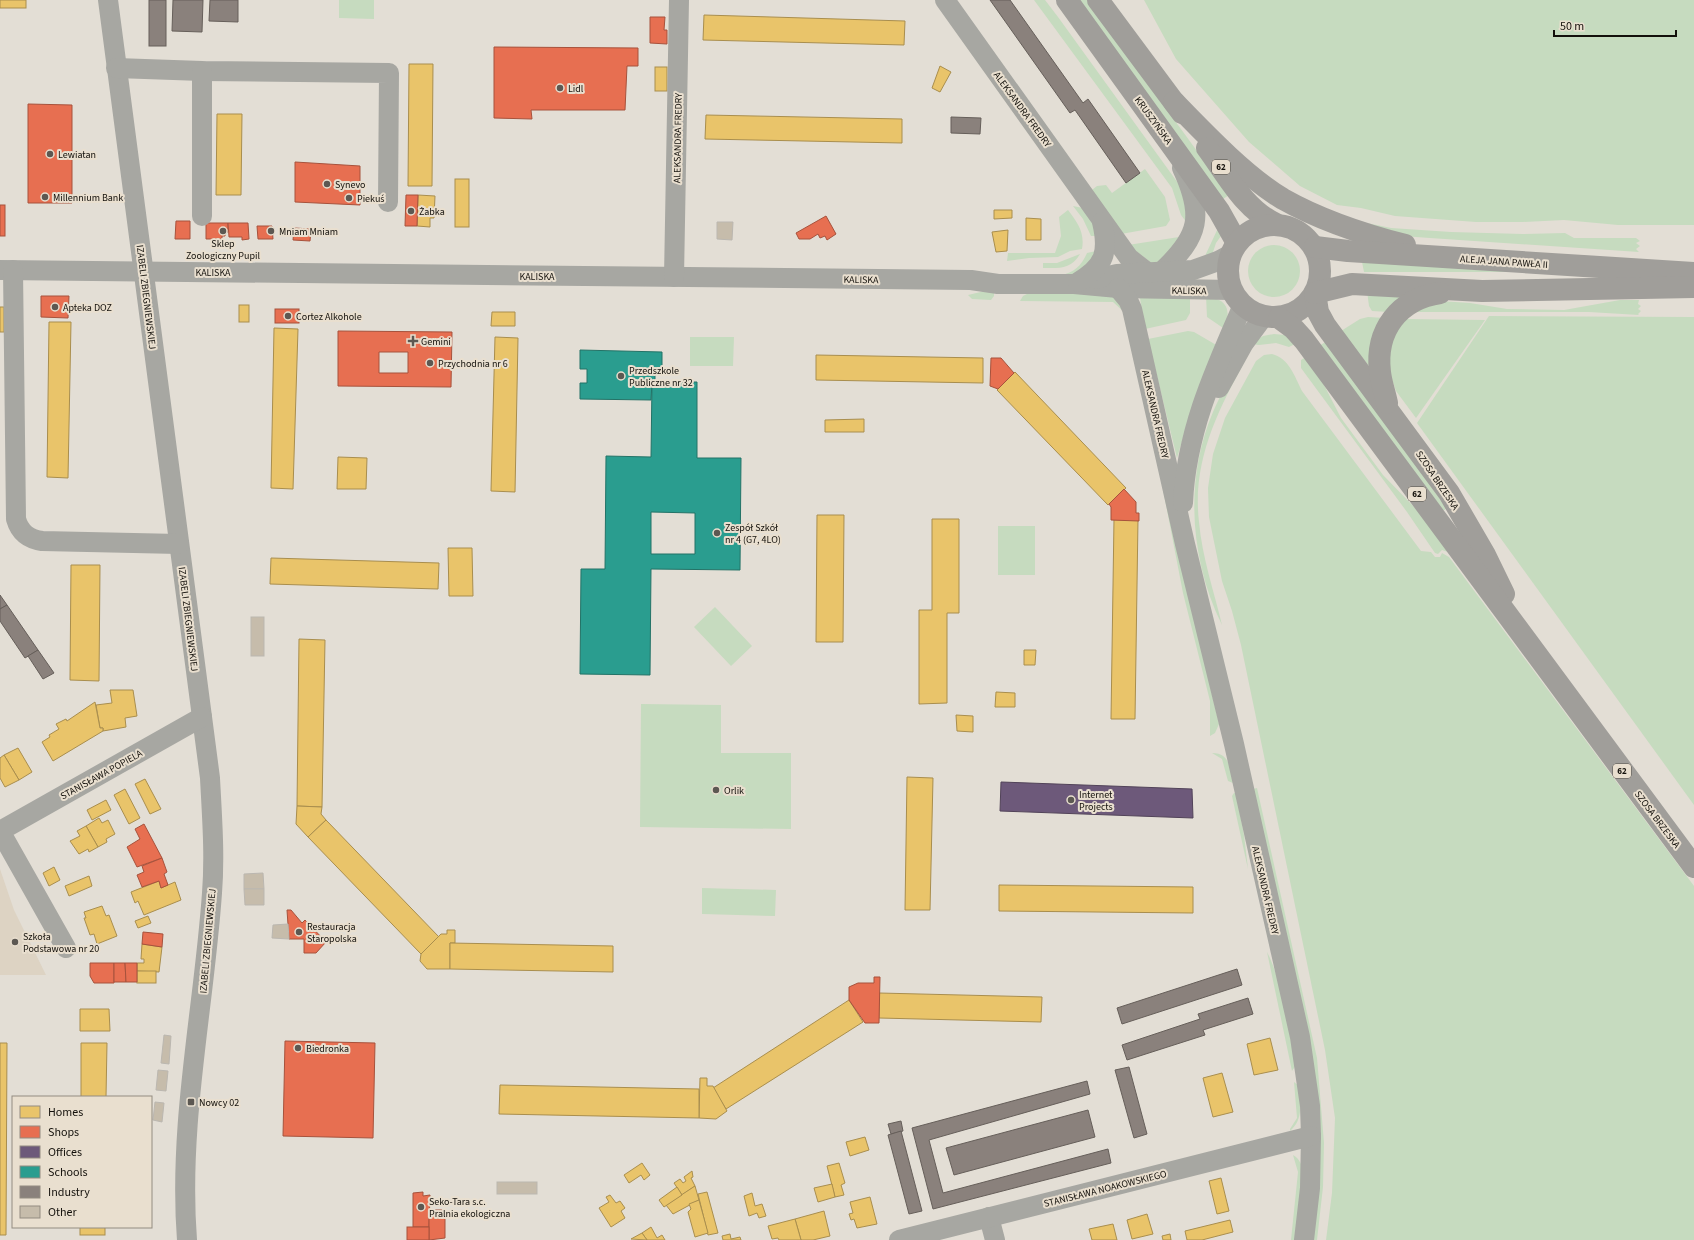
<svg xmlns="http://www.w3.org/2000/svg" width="1694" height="1240" viewBox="0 0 1694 1240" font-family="'Source Sans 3',sans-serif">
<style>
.built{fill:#ddd3c3}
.green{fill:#c6dbbf}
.homes{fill:#e9c46a;stroke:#a98e4e}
.shops{fill:#e76f51;stroke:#a7523c;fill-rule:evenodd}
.offices{fill:#6d597a;stroke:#524359}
.schools{fill:#2a9d8f;stroke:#237367;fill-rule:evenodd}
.industry{fill:#8a817c;stroke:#665f5a}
.building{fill:#c6bcab;stroke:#bbb7b0}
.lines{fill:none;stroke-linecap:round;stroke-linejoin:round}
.minor{stroke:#a7a7a2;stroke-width:20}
.major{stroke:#a09e9a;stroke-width:22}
.poi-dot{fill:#5c5852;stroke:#e9dfcf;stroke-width:1.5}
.labels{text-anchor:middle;stroke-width:4;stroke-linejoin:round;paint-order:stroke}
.shield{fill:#e9dfcf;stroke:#534e46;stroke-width:1}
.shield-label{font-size:9px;font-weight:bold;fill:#13100b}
.poi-label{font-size:10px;fill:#13100b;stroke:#e9dfcf;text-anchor:start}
.street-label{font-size:10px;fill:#13100b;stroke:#e9dfcf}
</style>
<rect width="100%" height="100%" fill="#e3ded5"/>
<polygon class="built" points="0,869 14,910 46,975 0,975"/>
<g class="green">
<polygon points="339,0 374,0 374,19 339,18"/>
<polygon points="1034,0 1045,0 1058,17 1183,190 1187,223 1181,215 1172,188"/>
<polygon points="1078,0 1087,0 1229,195 1223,199"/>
<polygon points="1144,0 1694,0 1694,225 1618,225 1564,220 1523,222 1476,222 1395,216 1361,208 1337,205 1300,186 1249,142 1176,59"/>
<polygon points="1145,169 1165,197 1170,220 1166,226 1121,234 1092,190 1097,186 1106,185 1112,193"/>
<polygon points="1073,206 1083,208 1095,225 1098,236 1091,236 1083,219"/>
<path d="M1068 210C1077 222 1085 232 1082 249L1070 251 1058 257 1029 258 1007 261 1008 253H1055L1061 236 1059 217Z"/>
<polygon points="1367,223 1391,228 1451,232 1523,234 1565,233 1574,238 1636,238 1640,241 1636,243 1640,246 1636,249 1639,252 1430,238 1402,236"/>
<polygon points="1219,226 1221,236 1216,243 1212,255 1205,256"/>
<polygon points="1179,237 1166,258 1153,264 1128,245"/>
<circle cx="1274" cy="271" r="26"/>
<path d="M1096 251 1093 258 1074 275H1061C1074 273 1082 265 1087 253Z"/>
<path d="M1080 254C1071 270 1058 268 1043 268V263H1057Z"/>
<polygon points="1362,262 1505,271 1506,272 1364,272"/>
<polygon points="989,290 994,291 994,296 991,300 972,299 968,295"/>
<polygon points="1367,291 1409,291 1389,312 1372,311 1369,306"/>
<polygon points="1031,292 1115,295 1123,311 1113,302 1020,301 1023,296"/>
<polygon points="1190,296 1190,313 1186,320 1145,329 1140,298"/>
<path d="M1206 296C1228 300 1230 308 1226 330L1207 317Z"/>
<polygon points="1620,300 1639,300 1638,304 1641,306 1638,309 1641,311 1638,314 1639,315 1589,312 1413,312 1440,301 1470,303 1507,309 1564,310"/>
<polygon points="1489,316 1694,317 1694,805 1417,423"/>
<polygon points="1368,317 1385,318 1373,371 1341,331 1360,319"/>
<polygon points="1405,319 1485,320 1416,418 1396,391 1389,371 1391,340"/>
<polygon points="1188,331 1194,332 1218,346 1190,414 1177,458 1148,339"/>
<polygon points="1274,334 1285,335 1295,344 1289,347 1276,343 1259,345 1251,344 1263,336"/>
<polygon points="690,337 734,337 733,366 690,366"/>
<polygon points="1327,341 1446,507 1445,510 1443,510 1319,346"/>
<path d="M1272 354C1289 358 1295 377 1302 391L1421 551 1431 552 1435 557H1440L1442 553 1449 557 1694 886V1240H1326L1332 1193 1335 1118 1325 1050 1241 645 1232 611 1222 581 1209 517 1208 488 1213 454 1225 418 1256 361 1264 355Z"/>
<polygon points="1306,357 1323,383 1341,418 1383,475 1417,510 1448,552 1442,550 1438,554 1435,553 1407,512 1301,368 1301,360"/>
<path d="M1242 358 1245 361C1217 412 1192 462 1199 522 1202 557 1214 591 1222 625 1190 560 1184 480 1213 412 1221 393 1232 376 1242 358Z"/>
<polygon points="1161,479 1219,724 1215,733 1210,736 1210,701 1183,593"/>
<rect x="998" y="526" width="37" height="49"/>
<polygon points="715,607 752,646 731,666 694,627"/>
<polygon points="641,704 721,705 721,753 791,753 791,829 640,827"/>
<path d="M1212 753C1230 753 1230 768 1233 783L1228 781 1222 759Z"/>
<polygon points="1257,788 1317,1058 1324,1143 1323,1187 1317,1240 1312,1240 1319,1186 1253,789"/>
<polygon points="1234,793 1236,793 1244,835 1248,869 1232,796"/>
<polygon points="702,888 776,890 775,916 702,914"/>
<path d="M1267 952C1283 983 1289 1030 1296 1065L1292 1071Z"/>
<path d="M1294 1082 1299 1086C1300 1104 1304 1119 1290 1131V1129L1297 1118Z"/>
<path d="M1293 1155C1297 1157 1299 1160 1301 1164 1305 1182 1297 1221 1295 1240H1291L1298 1172Z"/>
</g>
<g class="homes">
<rect x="0" y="0" width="26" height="8"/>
<polygon points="704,15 905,21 904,45 703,40"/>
<polygon points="409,64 433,64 432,186 408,186"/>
<polygon points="940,66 951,72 940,92 932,88"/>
<rect x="655" y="67" width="12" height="24"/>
<polygon points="217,114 242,114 241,195 216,195"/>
<polygon points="706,115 902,119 902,143 705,139"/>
<rect x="455" y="179" width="14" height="48"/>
<polygon points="418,195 435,196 434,218 430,218 430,227 417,226"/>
<polygon points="994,210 1012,210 1012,218 994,219"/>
<polygon points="1026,218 1041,219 1041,240 1026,240"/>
<polygon points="1008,230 1007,251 996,252 992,232"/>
<rect x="239" y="305" width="10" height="17"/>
<rect x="0" y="307" width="4" height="25"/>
<polygon points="492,312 515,312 515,326 491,326"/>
<polygon points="49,322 71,322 68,478 47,477"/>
<polygon points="274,328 298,329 293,489 271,488"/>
<polygon points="495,337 518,338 515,492 491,491"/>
<polygon points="816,355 983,358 983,383 816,380"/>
<polygon points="1015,372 1126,488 1108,505 997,390"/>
<polygon points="864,419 864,432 825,432 825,420"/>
<polygon points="338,457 367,458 366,489 337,489"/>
<polygon points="817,515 844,515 843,642 816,642"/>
<polygon points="932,519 959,519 959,613 947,613 947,703 919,704 919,610 932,610"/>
<polygon points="1114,519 1138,519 1135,719 1111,719"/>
<polygon points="448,548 472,548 473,596 449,596"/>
<polygon points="271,558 439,563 438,589 270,584"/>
<polygon points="71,565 100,565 99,681 70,680"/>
<polygon points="299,639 325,640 322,807 297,806"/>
<polygon points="1024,650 1036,650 1035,665 1024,665"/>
<polygon points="110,690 133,690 137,716 125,718 126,727 103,731 103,728 100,728 96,705 112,703"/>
<polygon points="996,692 1015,693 1015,707 995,707"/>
<polygon points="95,702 100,728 103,728 103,731 53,761 42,742 50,737 49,735 59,729 56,724 66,719 67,721"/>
<polygon points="956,715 973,716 973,732 957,731"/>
<polygon points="18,748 32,772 19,780 4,755"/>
<polygon points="4,755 19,780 5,787 0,778 0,758"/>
<polygon points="907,777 933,778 930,910 905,910"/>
<polygon points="145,779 161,809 150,814 135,784"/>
<polygon points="125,789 140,818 129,824 114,795"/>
<polygon points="106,800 111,810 92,820 87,810"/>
<polygon points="297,806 322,807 321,814 326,820 308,837 296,824"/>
<polygon points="99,818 102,823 108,820 115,834 106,839 107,842 98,847 86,826"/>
<polygon points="326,820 439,937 421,954 308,837"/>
<polygon points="86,826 98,847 89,852 88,849 79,854 70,841 80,836 77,831"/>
<polygon points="54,867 60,880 49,886 43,873"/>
<polygon points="89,876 92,886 69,896 65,886"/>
<polygon points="159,881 161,888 175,882 181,900 144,915 138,901 135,903 131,892"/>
<polygon points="999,885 1193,887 1193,913 999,911"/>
<polygon points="102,906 106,916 109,915 117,936 97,944 94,934 90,935 84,918 86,918 84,912"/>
<polygon points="148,916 151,923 138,928 135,921"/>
<polygon points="447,930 455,930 455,943 450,943 450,969 427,969 420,961 421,954 441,934 447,934"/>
<polygon points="450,943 613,946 613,972 450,969"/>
<polygon points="142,944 162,947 159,972 137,971 137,963 144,963 144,959 141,959"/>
<rect x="137" y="971" width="19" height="12"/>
<polygon points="879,993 1042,997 1041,1022 879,1018"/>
<polygon points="849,1000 863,1022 726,1109 713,1088"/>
<polygon points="80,1009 109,1009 110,1031 80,1031"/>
<polygon points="1270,1038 1278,1070 1254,1075 1247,1044"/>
<polygon points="0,1043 7,1043 6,1235 0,1235"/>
<polygon points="81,1043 107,1043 106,1097 81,1097"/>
<polygon points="1222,1073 1233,1112 1213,1117 1203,1078"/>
<polygon points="700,1078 707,1078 707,1086 713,1086 727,1111 716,1119 699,1118"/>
<polygon points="500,1085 699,1089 699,1118 499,1114"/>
<polygon points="865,1137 869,1150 850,1156 846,1142"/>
<polygon points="642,1163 650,1175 644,1180 641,1175 629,1183 624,1175"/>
<polygon points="839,1163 845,1183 841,1185 844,1195 835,1197 827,1166"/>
<polygon points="692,1171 693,1177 691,1178 695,1186 682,1195 674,1183 680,1179 683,1183 686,1181 684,1177"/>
<polygon points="1221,1178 1229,1211 1217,1214 1209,1181"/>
<polygon points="832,1184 835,1197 818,1202 814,1188"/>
<polygon points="695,1186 699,1200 673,1214 666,1205"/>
<polygon points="677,1187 682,1195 664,1207 659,1200"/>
<polygon points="707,1192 718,1233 708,1235 698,1194"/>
<polygon points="752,1193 755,1206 762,1204 766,1216 759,1218 757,1213 749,1216 744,1196"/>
<polygon points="610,1195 616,1203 620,1201 625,1208 621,1211 625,1218 611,1227 599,1208 609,1202 606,1197"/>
<polygon points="870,1197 877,1224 857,1228 854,1219 851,1220 849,1214 853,1213 850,1202"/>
<polygon points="699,1200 708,1233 695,1237 688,1212 691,1209 689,1204"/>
<polygon points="824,1211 830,1236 813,1240 801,1240 795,1219"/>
<polygon points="1147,1214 1153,1234 1132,1239 1127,1220"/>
<polygon points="795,1219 801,1240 779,1240 778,1238 772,1239 768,1226"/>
<polygon points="1230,1220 1233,1232 1202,1240 1187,1240 1185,1231"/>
<polygon points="1113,1224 1117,1240 1092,1240 1089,1229"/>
<rect x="80" y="1227" width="25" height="8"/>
<polygon points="651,1227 657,1238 662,1235 665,1240 647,1240 642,1233"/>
<polygon points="642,1233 647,1240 631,1239"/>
<polygon points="730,1234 731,1239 740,1237 741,1240 723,1240 722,1236"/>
<polygon points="1170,1234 1171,1240 1163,1240 1162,1236"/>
</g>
<g class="shops">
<polygon points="650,17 665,17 664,30 667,30 667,44 650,43"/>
<polygon points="494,47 638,48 638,66 627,66 625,110 531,110 532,119 494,118"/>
<polygon points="28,104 72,105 72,203 28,203"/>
<polygon points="295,162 360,166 360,205 295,202"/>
<polygon points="406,195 418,195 417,226 405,226"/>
<rect x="0" y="205" width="5" height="31"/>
<polygon points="826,216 836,234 827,240 825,236 820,238 818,234 810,239 799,239 796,233"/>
<polygon points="176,221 190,221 190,239 175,239"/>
<polygon points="206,223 228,223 228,232 225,232 225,236 222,236 222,239 206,239"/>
<polygon points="228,223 248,223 249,239 242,240 242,237 229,237"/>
<polygon points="257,226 272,226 273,239 258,239"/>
<polygon points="294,228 311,229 310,241 293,240"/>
<polygon points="41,296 69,296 68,318 41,317"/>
<rect x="275" y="309" width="24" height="14"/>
<path d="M338 331 452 332 451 387 338 386ZM379 352H408V373H379Z"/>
<polygon points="991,358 1001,358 1014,373 998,389 990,386"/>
<polygon points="1124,489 1136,502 1136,513 1139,513 1139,521 1111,520 1111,507 1109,504"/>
<polygon points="144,824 162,858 137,867 127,847 140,839 135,829"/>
<polygon points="162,858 167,872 164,874 168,885 161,888 159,881 142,887 137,875 144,872 142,866"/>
<polygon points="287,910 291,910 302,923 305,920 326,942 316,953 304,953 304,939 289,939"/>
<polygon points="143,932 163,934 162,947 142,944"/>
<polygon points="90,963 114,963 114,983 94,983 90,976"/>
<polygon points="114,963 125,963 126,982 114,982"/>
<polygon points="125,963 137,963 137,982 126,982"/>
<polygon points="874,977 880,977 879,1023 865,1023 849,1000 849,987 858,983 874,983"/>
<polygon points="285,1041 375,1043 373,1138 283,1136"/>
<polygon points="423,1192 423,1196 430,1195 429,1227 413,1227 413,1193"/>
<polygon points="429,1210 445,1210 445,1238 429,1240"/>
<rect x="407" y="1227" width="22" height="13"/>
</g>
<polygon class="offices" points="1001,782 1192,789 1193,818 1000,811"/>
<g class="schools">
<polygon points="580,350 662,352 662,370 655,370 655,382 652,382 651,400 580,399 580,383 587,383 587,369 580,369"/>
<path d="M652 382H697V458H741L740 570 651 569 650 675 580 674 581 569H605L606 456 651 457ZM651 512 695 513V554H651Z"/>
</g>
<g class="industry">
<rect x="149" y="0" width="17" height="46"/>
<polygon points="173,0 203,0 202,32 172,31"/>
<polygon points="210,0 238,0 238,22 209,21"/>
<polygon points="990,0 1010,0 1083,103 1088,99 1140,173 1126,183 1075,110 1070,113"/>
<polygon points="951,117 981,118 980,134 951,133"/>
<polygon points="0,595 7,605 0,609"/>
<polygon points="7,605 38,650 25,658 0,621 0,609"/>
<polygon points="38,650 54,673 43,679 28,656"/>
<polygon points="1237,969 1242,985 1122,1024 1117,1008"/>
<polygon points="1248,998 1253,1014 1203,1030 1205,1035 1127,1060 1122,1045 1200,1019 1198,1014"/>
<polygon points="1129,1067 1147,1134 1134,1138 1115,1070"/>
<polygon points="1087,1081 1090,1094 929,1140 943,1193 1108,1149 1111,1163 933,1209 912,1128"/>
<polygon points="1088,1110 1095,1137 954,1175 946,1148"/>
<polygon points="901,1121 903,1131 891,1134 888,1124"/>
<polygon points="901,1131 922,1211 909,1214 888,1135"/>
</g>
<g class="building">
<polygon points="717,222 733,222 732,240 717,239"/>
<rect x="251" y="617" width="13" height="39"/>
<polygon points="263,873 264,889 244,889 244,874"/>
<polygon points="244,889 264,889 264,905 245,905"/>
<polygon points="288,924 289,939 272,938 273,925"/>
<polygon points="164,1035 171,1036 169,1064 161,1063"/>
<polygon points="158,1070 168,1071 166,1091 156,1090"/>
<polygon points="155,1102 164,1103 162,1122 153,1120"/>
<rect x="497" y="1182" width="40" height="12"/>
</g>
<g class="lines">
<g class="minor">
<path d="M108 0 210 778C212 817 215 855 212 893 204 1008 178 1124 187 1240"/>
<polyline points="945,0 1129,258 1147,272"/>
<polyline points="116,68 202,71 389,73 388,202"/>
<polyline points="202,71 202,216"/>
<polyline points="0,270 971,280 998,284 1074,284 1118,288 1231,290"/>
<path d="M13 270 16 519C20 533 29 539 42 541L179 544"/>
<path d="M1162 271C1200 236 1204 215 1182 168"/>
<polyline points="674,277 679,0"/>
<polyline points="1095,279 1117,274 1193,270 1218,261 1231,254"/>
<path d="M1078 282C1105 266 1109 252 1102 222"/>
<polyline points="1118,288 1128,300 1132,309 1185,544 1234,744 1300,1037 1310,1106 1311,1136 1310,1188 1304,1240"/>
<polyline points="1219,388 1244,343 1264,316"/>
<path d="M1183 503C1186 432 1215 369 1243 305"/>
<polyline points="66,948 0,831 202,717"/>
<polyline points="989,1217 995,1240"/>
<polyline points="899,1240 1311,1136"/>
</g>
<g class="major">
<polyline points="1067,0 1219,211 1237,243"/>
<polyline points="1098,0 1182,113"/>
<path d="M1174 102C1205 134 1246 177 1283 199 1322 221 1362 234 1405 245"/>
<path d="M1207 148C1227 175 1244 209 1276 224"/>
<circle cx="1274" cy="271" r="46"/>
<polyline points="1315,247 1348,251 1694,273"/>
<polyline points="1315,293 1318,312 1325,325 1449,493 1485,555 1504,594"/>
<polyline points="1315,293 1352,284 1482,291 1694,287"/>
<polyline points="1279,318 1294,329 1304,340 1694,867"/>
<path d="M1387 403C1385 393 1381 382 1380 372 1375 330 1399 299 1440 293"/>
</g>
</g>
<g class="poi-dot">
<circle cx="560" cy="88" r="4"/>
<circle cx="50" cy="154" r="4"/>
<circle cx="327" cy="184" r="4"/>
<circle cx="45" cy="197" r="4"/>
<circle cx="349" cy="198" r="4"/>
<circle cx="411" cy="211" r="4"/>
<circle cx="223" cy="231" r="4"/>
<circle cx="271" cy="231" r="4"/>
<circle cx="55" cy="307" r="4"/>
<circle cx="288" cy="316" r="4"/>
<path d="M411 335h4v4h4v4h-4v4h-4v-4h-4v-4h4z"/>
<circle cx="430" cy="363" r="4"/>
<circle cx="621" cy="376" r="4"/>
<circle cx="717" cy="533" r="4"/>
<circle cx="716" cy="790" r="4"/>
<circle cx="1071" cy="800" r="4"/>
<circle cx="299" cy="932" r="4"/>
<circle cx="15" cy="942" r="4"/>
<circle cx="298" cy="1048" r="4"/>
<rect x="187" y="1098" width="8" height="8" rx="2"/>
<circle cx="421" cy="1207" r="4"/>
</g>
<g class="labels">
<g class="shield">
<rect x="1212" y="160" width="18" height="14" rx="3"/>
<rect x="1408" y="487" width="18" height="14" rx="3"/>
<rect x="1613" y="764" width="18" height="14" rx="3"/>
</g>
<g class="shield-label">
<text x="1221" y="170">62</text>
<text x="1417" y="497">62</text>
<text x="1622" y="774">62</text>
</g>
<g class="poi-label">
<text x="568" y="92">Lidl</text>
<text x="58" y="158">Lewiatan</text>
<text x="335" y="188">Synevo</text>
<text x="53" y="201">Millennium Bank</text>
<text x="357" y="202">Piekuś</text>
<text x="419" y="215">Żabka</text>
<text x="279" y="235">Mniam Mniam</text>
<text x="223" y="247" text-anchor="middle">Sklep<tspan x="223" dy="12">Zoologiczny Pupil</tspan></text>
<text x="63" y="311">Apteka DOZ</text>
<text x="296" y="320">Cortez Alkohole</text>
<text x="421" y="345">Gemini</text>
<text x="438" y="367">Przychodnia nr 6</text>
<text x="629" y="374">Przedszkole<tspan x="629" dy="12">Publiczne nr 32</tspan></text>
<text x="725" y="531">Zespół Szkół<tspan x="725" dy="12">nr 4 (G7, 4LO)</tspan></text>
<text x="724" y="794">Orlik</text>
<text x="1079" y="798">Internet<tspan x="1079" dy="12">Projects</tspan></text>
<text x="307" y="930">Restauracja<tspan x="307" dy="12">Staropolska</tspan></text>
<text x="23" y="940">Szkoła<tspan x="23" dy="12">Podstawowa nr 20</tspan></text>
<text x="306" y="1052">Biedronka</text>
<text x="199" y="1106">Nowcy 02</text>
<text x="429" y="1205">Seko-Tara s.c.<tspan x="429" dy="12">Pralnia ekologiczna</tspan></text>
</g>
<g class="street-label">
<text transform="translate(1023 109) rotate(54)" y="4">ALEKSANDRA FREDRY</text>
<text transform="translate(1154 120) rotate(54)" y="4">KRUSZYŃSKA</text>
<text transform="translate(677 138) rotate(-89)" y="4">ALEKSANDRA FREDRY</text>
<text transform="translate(1504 261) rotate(4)" y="4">ALEJA JANA PAWŁA II</text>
<text x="213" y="276">KALISKA</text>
<text x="537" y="280">KALISKA</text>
<text transform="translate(861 279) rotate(1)" y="4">KALISKA</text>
<text transform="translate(1189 290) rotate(1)" y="4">KALISKA</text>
<text transform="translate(147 297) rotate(83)" y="4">IZABELI ZBIEGNIEWSKIEJ</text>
<text transform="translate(1156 414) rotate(77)" y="4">ALEKSANDRA FREDRY</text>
<text transform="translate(1438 480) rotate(56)" y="4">SZOSA BRZESKA</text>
<text transform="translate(189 619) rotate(83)" y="4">IZABELI ZBIEGNIEWSKIEJ</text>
<text transform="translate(101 774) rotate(-29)" y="4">STANISŁAWA POPIELA</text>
<text transform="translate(1658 819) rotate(53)" y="4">SZOSA BRZESKA</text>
<text transform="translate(1266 890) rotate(77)" y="4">ALEKSANDRA FREDRY</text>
<text transform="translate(207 941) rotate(-85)" y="4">IZABELI ZBIEGNIEWSKIEJ</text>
<text transform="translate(1105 1188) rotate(-14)" y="4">STANISŁAWA NOAKOWSKIEGO</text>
</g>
</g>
<rect x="12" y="1096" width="140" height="132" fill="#e9dfcf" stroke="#938c81"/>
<rect x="20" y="1106" width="20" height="12" fill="#e9c46a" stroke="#938c81"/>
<text x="48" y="1116" font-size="12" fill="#13100b">Homes</text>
<rect x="20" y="1126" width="20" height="12" fill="#e76f51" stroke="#938c81"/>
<text x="48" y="1136" font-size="12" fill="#13100b">Shops</text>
<rect x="20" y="1146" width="20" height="12" fill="#6d597a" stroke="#938c81"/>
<text x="48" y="1156" font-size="12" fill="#13100b">Offices</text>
<rect x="20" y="1166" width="20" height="12" fill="#2a9d8f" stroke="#938c81"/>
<text x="48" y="1176" font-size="12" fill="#13100b">Schools</text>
<rect x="20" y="1186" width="20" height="12" fill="#8a817c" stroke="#938c81"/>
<text x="48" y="1196" font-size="12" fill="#13100b">Industry</text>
<rect x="20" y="1206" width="20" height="12" fill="#c6bcab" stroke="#938c81"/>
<text x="48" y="1216" font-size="12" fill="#13100b">Other</text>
<path d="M1554 30v6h122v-6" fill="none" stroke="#13100b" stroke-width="2"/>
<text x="1560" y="30" font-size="12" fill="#13100b" stroke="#e9dfcf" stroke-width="3" paint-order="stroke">50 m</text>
</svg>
